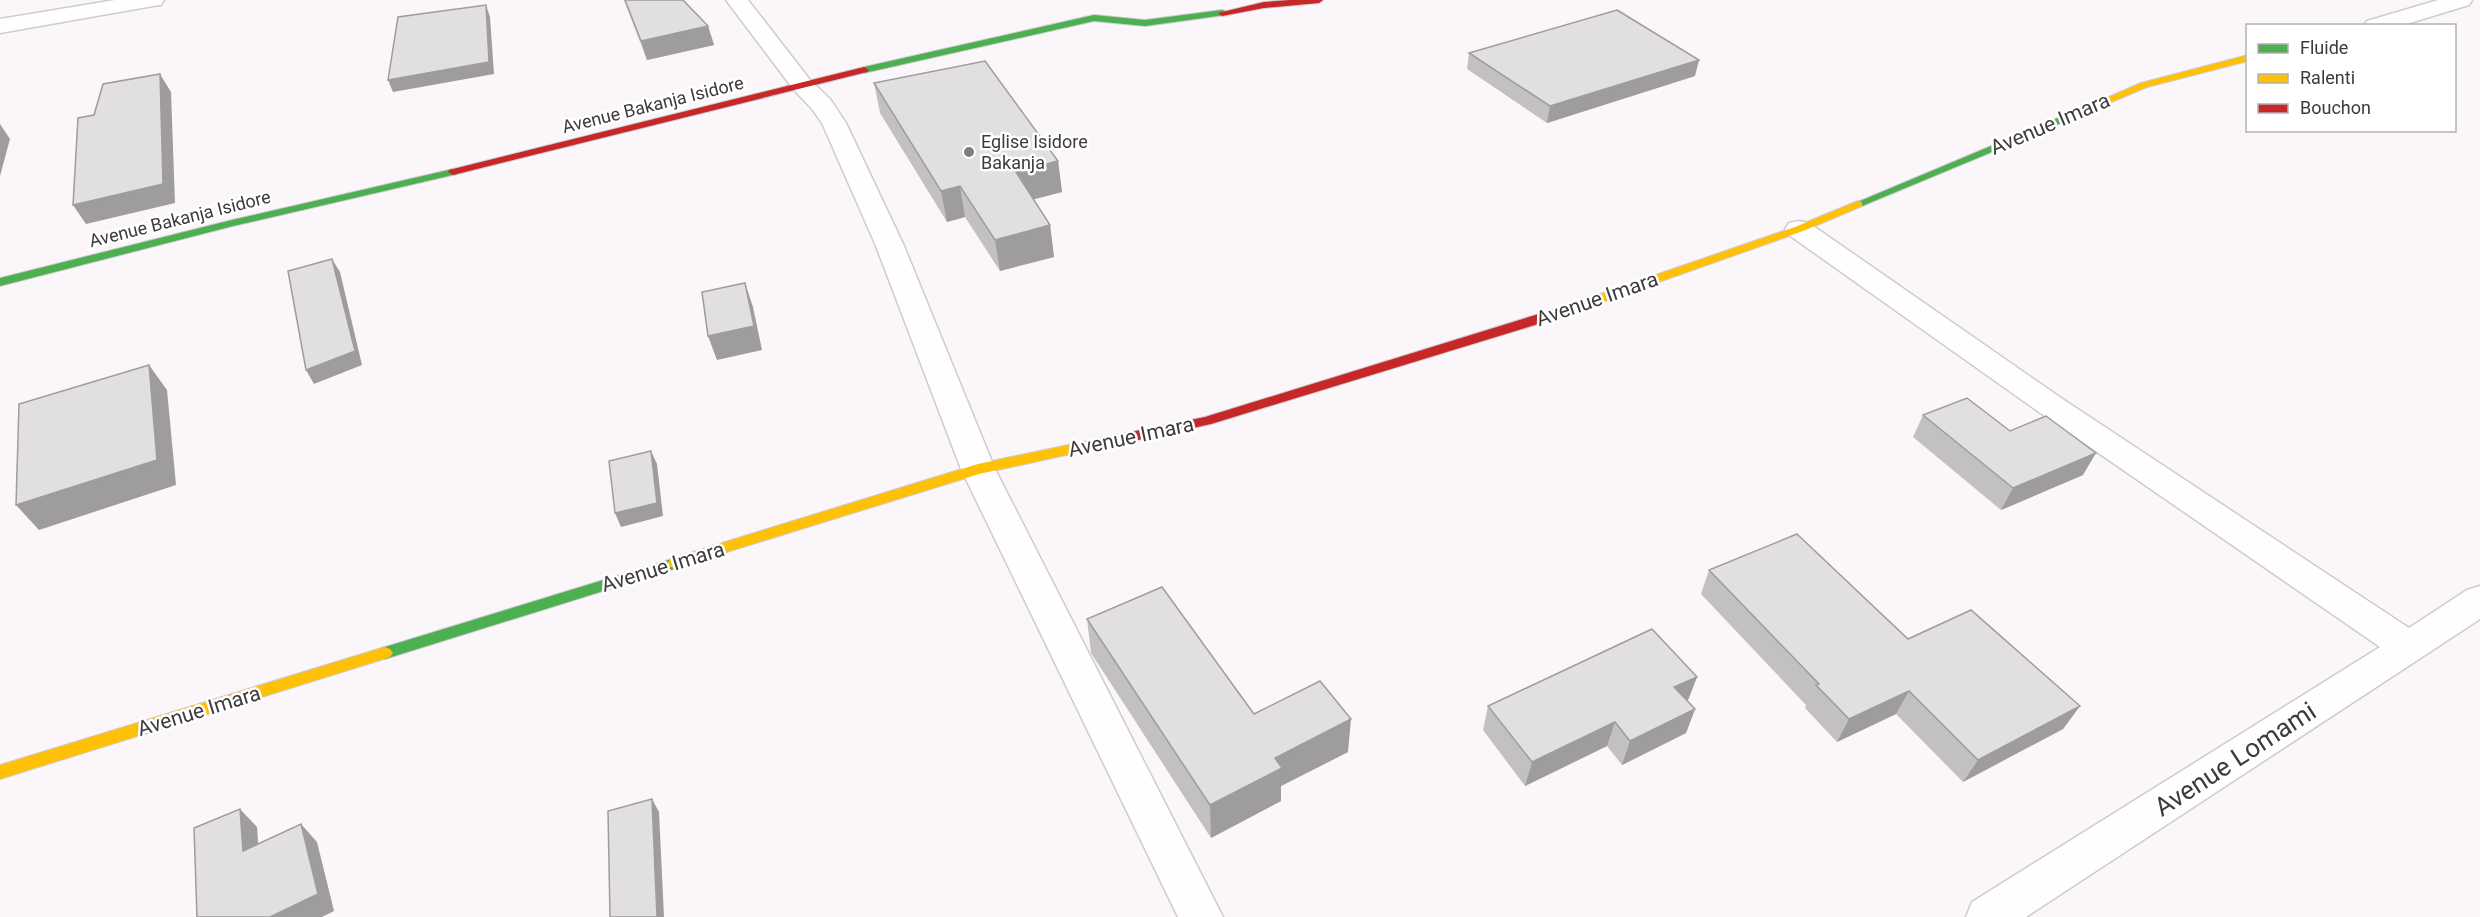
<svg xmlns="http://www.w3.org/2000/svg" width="2480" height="917" viewBox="0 0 2480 917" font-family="Roboto,sans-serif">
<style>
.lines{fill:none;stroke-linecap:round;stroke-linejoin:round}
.street-casing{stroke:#cfcbcf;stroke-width:3}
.fast-casing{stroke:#cfcbcf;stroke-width:2}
.slow-casing{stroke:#cfcbcf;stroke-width:2}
.jam-casing{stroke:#cfcbcf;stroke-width:2}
.street{fill:#fefefe;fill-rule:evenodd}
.fast{fill:#4caf50;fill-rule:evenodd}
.slow{fill:#ffc107;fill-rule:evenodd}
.jam{fill:#c62828;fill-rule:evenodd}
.wall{fill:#c2c0c2}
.shaded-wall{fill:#9e9c9e}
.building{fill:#e2dfe2;stroke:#9e9c9e;stroke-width:1.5}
.poi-dot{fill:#807c80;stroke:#fff;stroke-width:2}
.labels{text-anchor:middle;stroke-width:5;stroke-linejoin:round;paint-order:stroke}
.far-street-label{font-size:18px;fill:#3e3b3e;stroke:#fff}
.far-poi-label{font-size:18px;fill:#3e3b3e;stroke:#fff;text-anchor:start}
.street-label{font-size:21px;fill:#3e3b3e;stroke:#fff}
.near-street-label{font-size:26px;fill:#3e3b3e;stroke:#fff}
</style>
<rect width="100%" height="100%" fill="#faf6fa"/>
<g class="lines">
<defs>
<g id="street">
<polygon points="115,0 164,0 161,5 153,6 0,33 0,19"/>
<polygon points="726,0 748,0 810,80 830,99 846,123 904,246 995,469 1223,917 1178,917 961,469 876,246 822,123 812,109 794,90"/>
<polygon points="2438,0 2472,0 2469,5 2400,26 2364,26 2367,21"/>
<polygon points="1799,221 1809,223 2061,398 2409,628 2467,590 2480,586 2480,619 2026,917 1966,917 1972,902 2380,647 2039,412 1789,235 1785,229 1789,223"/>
</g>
<g id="fast">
<polygon points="1222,10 1225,11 1225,15 1145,26 1094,21 864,73 859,70 864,67 1094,15 1145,20"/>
<polygon points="2091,104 2095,105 2095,109 1862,206 1854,206 1853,204"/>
<polygon points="453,169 458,172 457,174 233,226 0,286 0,278 232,220"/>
<polygon points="675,558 680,559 682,563 680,567 385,659 380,657 377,653 380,649 385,647"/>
</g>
<g id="slow">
<polygon points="2248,55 2248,61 2147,87 2095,109 2091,110 2086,107 2141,83"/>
<polygon points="1858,201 1862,202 1862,206 1803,231 1588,307 1580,307 1578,304 1580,301 1795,227"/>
<polygon points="1111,436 1116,438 1118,441 1116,444 979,474 675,568 670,567 668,563 670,559 978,464"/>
<polygon points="385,647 390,649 393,653 390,657 0,779 0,765"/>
</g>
<g id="jam">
<polygon points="1290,0 1323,0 1319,3 1264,8 1222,16 1218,13 1264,2"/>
<polygon points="864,67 869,70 867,72 453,175 448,172 449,170"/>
<polygon points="1584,300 1588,301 1590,304 1588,307 1535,325 1211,424 1111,446 1104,441 1111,436 1205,417"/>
</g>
</defs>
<use href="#street" class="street-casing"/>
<use href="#fast" class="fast-casing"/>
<use href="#slow" class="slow-casing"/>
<use href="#jam" class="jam-casing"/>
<use href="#street" class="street"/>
<use href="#fast" class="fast"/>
<use href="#slow" class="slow"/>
<use href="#jam" class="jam"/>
</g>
<g class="wall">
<polygon points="624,0 683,0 708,26 714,45 647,60"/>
<polygon points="1469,53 1695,76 1547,123 1467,69"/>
<polygon points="874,83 1058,161 1062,192 1033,199 1050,225 1054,257 1000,271 965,217 947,222 880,113"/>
<polygon points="1923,415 2010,431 2083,475 2001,510 1913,437"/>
<polygon points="1709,570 1908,639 2080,706 2063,729 1963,782 1896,714 1837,742 1805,708 1806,705 1701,594"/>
<polygon points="1087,619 1254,714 1348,752 1281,786 1281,801 1211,838 1091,653"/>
<polygon points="1697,677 1688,701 1695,709 1686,733 1622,765 1607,746 1525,786 1483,730 1488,706"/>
</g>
<g class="shaded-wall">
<polygon points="486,5 490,17 494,74 393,92 388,80"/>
<polygon points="708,26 714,45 647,60 641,41"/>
<polygon points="1699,60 1695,76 1547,123 1550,106"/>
<polygon points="160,74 171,92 175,203 86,224 73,205"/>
<polygon points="0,124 10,139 0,176"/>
<polygon points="1058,161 1062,192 1020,203 1016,172"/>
<polygon points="960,186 965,217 947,222 941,191"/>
<polygon points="1050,225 1054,257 1000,271 995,240"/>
<polygon points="332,259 340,272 362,365 314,384 306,370"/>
<polygon points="745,283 753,307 762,350 717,360 708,336"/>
<polygon points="149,365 167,390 176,485 39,530 16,505"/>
<polygon points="651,451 657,464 663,516 621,527 615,513"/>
<polygon points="2096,453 2083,475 2001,510 2013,488"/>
<polygon points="1697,677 1687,702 1674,687"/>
<polygon points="1909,691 1896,714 1837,742 1849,719"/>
<polygon points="2080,706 2063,729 1963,782 1978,760"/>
<polygon points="1695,709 1686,733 1622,765 1630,741"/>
<polygon points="1351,719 1348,752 1281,786 1281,801 1211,838 1210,805 1275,758"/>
<polygon points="1615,722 1607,746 1525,786 1532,762"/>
<polygon points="652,799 659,812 664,917 657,917"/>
<polygon points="240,809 257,827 260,868 243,851"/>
<polygon points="301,824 317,842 334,911 322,917 270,917"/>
</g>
<g class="building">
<polygon points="625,0 683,0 708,26 641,41"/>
<polygon points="486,5 489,62 388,80 398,17"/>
<polygon points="1617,10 1699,60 1550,106 1469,53"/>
<polygon points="985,61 1058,161 1016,172 1050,225 995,240 960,186 941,191 874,83"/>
<polygon points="160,74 163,184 73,205 78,118 94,115 103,84"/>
<polygon points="332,259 355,351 306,370 288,271"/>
<polygon points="745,283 754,326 708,336 702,292"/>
<polygon points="149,365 157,460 16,505 19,404"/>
<polygon points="1967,398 2010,431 2046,416 2096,453 2013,488 1923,415"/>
<polygon points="651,451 657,503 615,513 609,461"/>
<polygon points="1797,534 1908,639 1971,610 2080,706 1978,760 1909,691 1849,719 1816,685 1819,684 1709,570"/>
<polygon points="1162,587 1254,714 1320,681 1351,719 1275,758 1282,768 1210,805 1087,619"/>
<polygon points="1652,629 1697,677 1674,687 1695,709 1630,741 1615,722 1532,762 1488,706"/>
<polygon points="652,799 657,917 610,917 608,811"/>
<polygon points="240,809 243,851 301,824 318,894 270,917 197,917 194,828"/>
</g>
<circle class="poi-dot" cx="969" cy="152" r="6"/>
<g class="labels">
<g class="far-street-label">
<text transform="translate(653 105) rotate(-14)" y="6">Avenue Bakanja Isidore</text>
<text transform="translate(180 219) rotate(-14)" y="6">Avenue Bakanja Isidore</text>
</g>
<g class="far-poi-label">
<text x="981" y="148">Eglise Isidore<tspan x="981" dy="21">Bakanja</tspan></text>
</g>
<g class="street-label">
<text transform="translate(2050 124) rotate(-23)" y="7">Avenue Imara</text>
<text transform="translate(1597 299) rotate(-19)" y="7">Avenue Imara</text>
<text transform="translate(1131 437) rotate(-12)" y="7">Avenue Imara</text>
<text transform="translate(663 567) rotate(-17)" y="7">Avenue Imara</text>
<text transform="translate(199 711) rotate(-17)" y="7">Avenue Imara</text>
</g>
<g class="near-street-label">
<text transform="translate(2235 759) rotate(-33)" y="9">Avenue Lomami</text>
</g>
</g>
<rect x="2246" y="24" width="210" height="108" fill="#ffffff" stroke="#b2b1b2" stroke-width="1.5"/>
<rect x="2258" y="44" width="30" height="9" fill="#4caf50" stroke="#b2b1b2" stroke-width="1.5"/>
<text x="2300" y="54" font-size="18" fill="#3e3b3e">Fluide</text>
<rect x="2258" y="74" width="30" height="9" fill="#ffc107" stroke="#b2b1b2" stroke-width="1.5"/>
<text x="2300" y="84" font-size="18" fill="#3e3b3e">Ralenti</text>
<rect x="2258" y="104" width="30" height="9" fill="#c62828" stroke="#b2b1b2" stroke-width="1.5"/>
<text x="2300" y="114" font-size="18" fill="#3e3b3e">Bouchon</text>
</svg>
